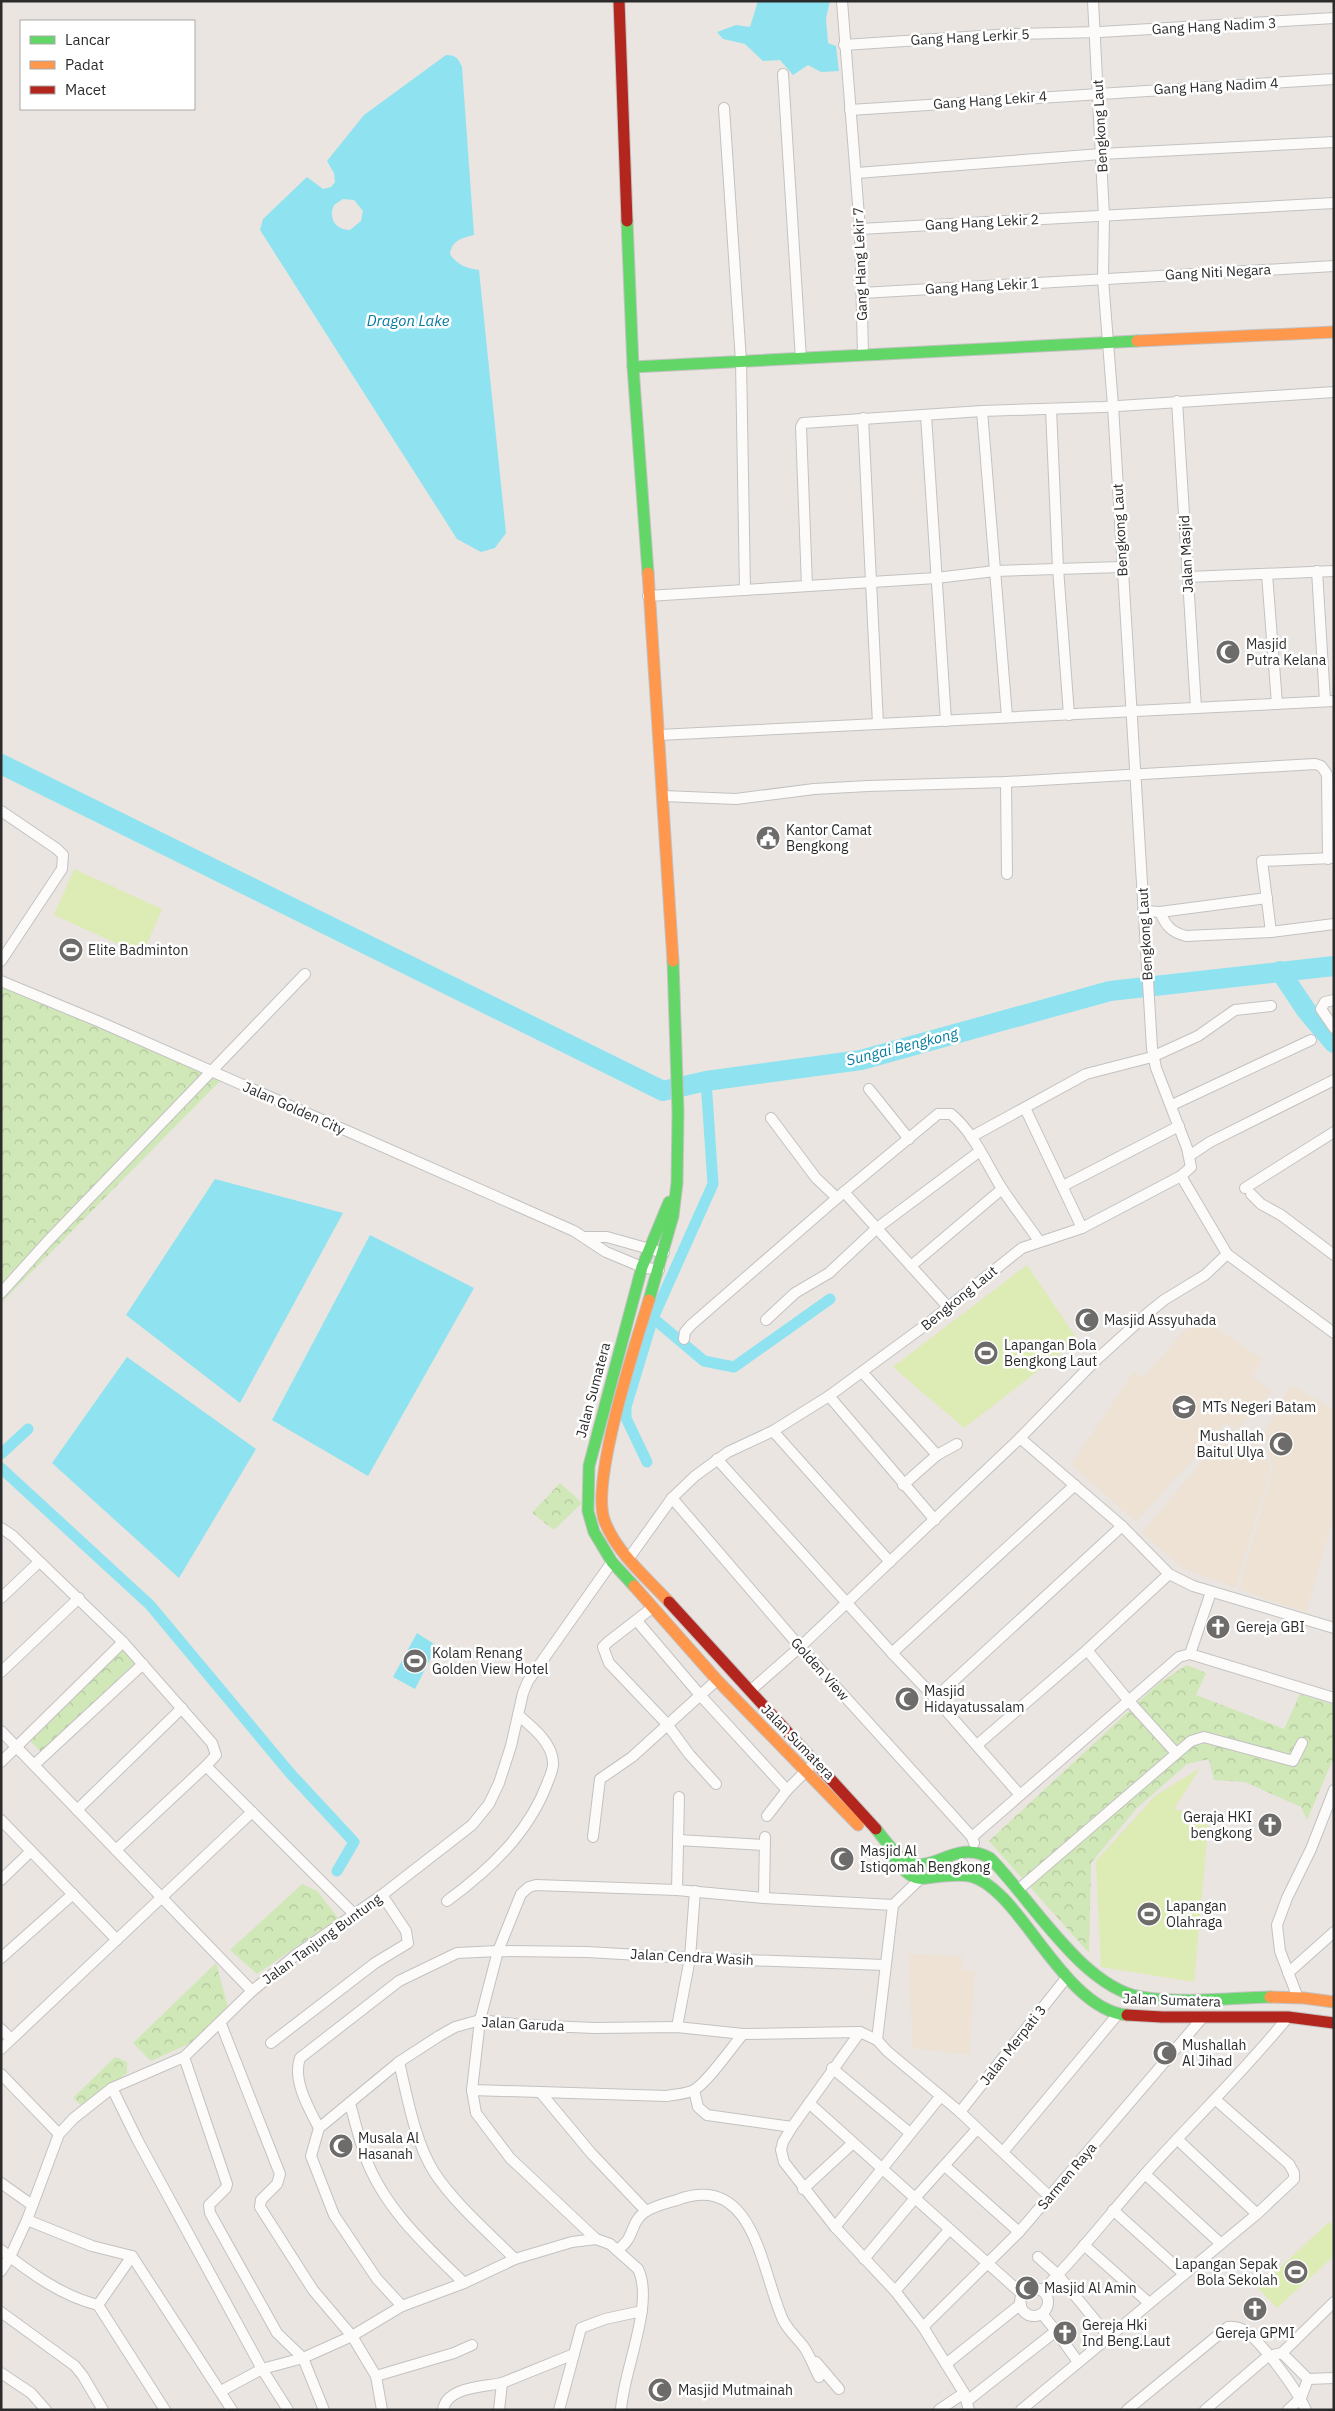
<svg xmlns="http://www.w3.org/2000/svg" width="1335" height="2411" viewBox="0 0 1335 2411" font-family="'IBM Plex Sans',sans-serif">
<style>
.education{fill:#ede2d4}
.forest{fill:url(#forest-crowns)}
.pitch{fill:#ddebb4}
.water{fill:#8fe3f0;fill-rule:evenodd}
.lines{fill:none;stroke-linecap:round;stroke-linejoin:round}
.canal{stroke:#8fe3f0;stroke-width:11}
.river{stroke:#8fe3f0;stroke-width:20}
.street-casing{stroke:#c3c2c2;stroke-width:12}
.fast-casing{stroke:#c3c2c2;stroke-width:13}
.slow-casing{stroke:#c3c2c2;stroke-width:13}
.jam-casing{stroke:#c3c2c2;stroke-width:13}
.street{stroke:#fcfbfa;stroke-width:10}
.fast{stroke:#63d668;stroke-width:11}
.slow{stroke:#ff974d;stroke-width:11}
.jam{stroke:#b3261e;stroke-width:11}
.labels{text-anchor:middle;stroke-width:5;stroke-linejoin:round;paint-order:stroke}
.street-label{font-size:14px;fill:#2b2b2b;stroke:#fff}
.poi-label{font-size:14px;fill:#2b2b2b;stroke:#fff;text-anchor:start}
.water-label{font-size:15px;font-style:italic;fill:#057b9f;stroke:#fff}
</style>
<defs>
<pattern id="forest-crowns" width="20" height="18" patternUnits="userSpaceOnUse" patternTransform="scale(1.25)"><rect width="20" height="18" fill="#d0e7b7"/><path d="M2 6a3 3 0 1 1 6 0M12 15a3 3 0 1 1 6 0" fill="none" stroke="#b3c69e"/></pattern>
</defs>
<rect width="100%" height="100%" fill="#eae5e0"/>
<g class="education">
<polygon points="1204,1320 1262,1359 1252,1376 1272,1392 1239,1427 1235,1428 1225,1423 1136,1522 1071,1464 1134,1372 1143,1378 1183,1332"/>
<polygon points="1291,1385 1334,1409 1334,1516 1306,1613 1239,1589 1273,1468 1264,1432"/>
<polygon points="1245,1426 1271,1468 1235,1588 1181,1567 1142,1532 1228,1432"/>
<polygon points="909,1954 962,1956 962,1970 975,1971 969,2055 912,2048"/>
</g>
<g class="forest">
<polygon points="1,983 221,1080 1,1303"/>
<polygon points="560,1483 582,1503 554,1530 532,1513"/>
<polygon points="128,1645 140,1658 41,1752 29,1740"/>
<polygon points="1187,1665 1206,1673 1196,1695 1284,1729 1300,1694 1334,1705 1334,1757 1307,1820 1301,1807 1245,1782 1214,1780 1209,1759 1187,1764 1137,1808 1091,1863 1089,1953 989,1841 1159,1683"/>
<polygon points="302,1884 317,1891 338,1918 257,1974 230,1950"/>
<polygon points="216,1963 228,2007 195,2041 151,2061 133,2043"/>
<polygon points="115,2057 127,2062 127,2073 83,2107 73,2098"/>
</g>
<g class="pitch">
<polygon points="74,869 162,909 142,955 54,915"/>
<polygon points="1027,1265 1078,1340 964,1428 893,1367"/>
<polygon points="1200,1768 1174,1809 1209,1818 1194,1982 1101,1967 1096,1861 1155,1796"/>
<polygon points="1329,2222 1334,2227 1334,2256 1277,2308 1258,2288"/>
</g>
<g class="water">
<polygon points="758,1 830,1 826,18 828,43 836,46 839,71 821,72 808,65 793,75 780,60 763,61 745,44 723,39 717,32 736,25 750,27"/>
<path d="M446 55C456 55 458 58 462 67L474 235C462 238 452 240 450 254 457 265 466 268 479 270L506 533 495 548 481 552 457 539 260 230 263 219 307 177 323 189 331 187 335 182 334 173 327 161 364 115ZM343 199 354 200 363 211 361 221 350 230C335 230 328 218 334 205Z"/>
<polygon points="215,1179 343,1213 240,1403 126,1315"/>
<polygon points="370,1235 474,1288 368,1476 272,1420"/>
<polygon points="127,1357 256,1449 179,1578 52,1463"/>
<polygon points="417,1633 437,1646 415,1689 393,1677"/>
</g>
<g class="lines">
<g class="canal">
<polyline points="706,1081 713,1184 653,1318 704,1361 734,1367 830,1299"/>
<polyline points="1,1454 28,1429"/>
<polyline points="647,1462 626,1418 626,1407 653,1318"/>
<polyline points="1,1468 150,1605 290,1773 354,1842 337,1871"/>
</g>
<g class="river">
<polyline points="1,764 663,1091 706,1081 861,1060 1110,991 1334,966"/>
<polyline points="1280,971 1306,1010 1334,1043"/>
</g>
<defs>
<g id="street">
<polyline points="842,1 860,229 863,355"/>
<polyline points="844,45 1011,34 1100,32 1334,18"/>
<polyline points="783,74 801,359"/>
<polyline points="724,108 741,361 745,590"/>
<polyline points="850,110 1334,79"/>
<polyline points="857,173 1101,154 1334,142"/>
<polyline points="860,229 1334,203"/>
<polyline points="862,293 1334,266"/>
<polyline points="1177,401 1196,708"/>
<polyline points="1051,409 1058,568 1069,715"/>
<polyline points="982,411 1007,717"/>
<polyline points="926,415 946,721"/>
<polyline points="863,418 878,724"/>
<polyline points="1317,571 1325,701"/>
<polyline points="1267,574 1277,704"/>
<polyline points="1188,577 1334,571"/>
<polyline points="807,586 801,427 803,423 982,411 1103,407 1334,392"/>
<polyline points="648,596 936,578 995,571 1122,567"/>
<polyline points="659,735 1334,701"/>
<polyline points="1006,782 1007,874"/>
<polyline points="663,796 736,799 814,789 868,786 1006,782 1315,764 1321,766 1327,774 1328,859"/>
<polyline points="1,811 57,849 63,855 62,869 1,961"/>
<polyline points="1143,911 1160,912 1267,898"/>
<path d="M1160 912C1166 926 1171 932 1186 936L1271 932 1334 924"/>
<polyline points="1271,932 1262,861 1332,858"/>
<polyline points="1,981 100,1022 574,1231 606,1252 642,1267 659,1270"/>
<polyline points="1334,1000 1325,1002 1321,1009 1334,1028"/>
<polyline points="869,1089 909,1139"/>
<polyline points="1172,1105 1311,1040"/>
<polyline points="1025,1108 1082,1228"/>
<polyline points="771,1118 816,1178 837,1198"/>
<polyline points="971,1137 1086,1074 1152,1057 1198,1036 1235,1010 1271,1006"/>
<polyline points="1189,1156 1210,1142 1334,1080"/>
<polyline points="1181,1176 1227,1254 1334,1333"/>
<polyline points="1063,1186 1179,1126"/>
<polyline points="1245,1188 1334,1132"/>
<polyline points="844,1192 948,1307"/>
<polyline points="1251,1194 1261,1204 1281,1215 1334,1255"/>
<polyline points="586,1237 607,1237 664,1253"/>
<polyline points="911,1266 1002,1189"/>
<polyline points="1,1293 47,1242 305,974"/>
<polyline points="766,1320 795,1293 829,1273 877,1228 980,1151"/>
<path d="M684 1339 685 1332 691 1325 844 1192 938 1114H951C974 1133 986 1163 1001 1187 1013 1206 1027 1223 1039 1241"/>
<polyline points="862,1372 937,1455"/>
<polyline points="829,1396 935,1520"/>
<polyline points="773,1431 890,1562"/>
<polyline points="1020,1438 1095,1361 1148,1313 1164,1300 1205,1275 1227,1254"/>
<polyline points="717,1459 892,1653 935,1698 1020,1795"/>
<polyline points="903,1485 937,1455 957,1444"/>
<polyline points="672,1498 800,1647 972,1837"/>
<polyline points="1,1528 13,1536 123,1642 212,1743 216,1755 206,1766"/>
<polyline points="629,1558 672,1498 695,1476 728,1452 773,1431 829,1396 931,1321 1022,1248 1082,1228 1181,1176 1191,1167 1187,1148 1156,1068 1152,1048 1113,406 1103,279 1104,216 1093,1"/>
<polyline points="1,1598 39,1562"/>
<polyline points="652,1608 608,1642 603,1647 609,1663 667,1724 689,1754 716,1784"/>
<polyline points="637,1621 700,1695 787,1790"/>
<polyline points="1087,1650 1128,1700 1176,1753"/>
<polyline points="892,1653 1075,1485"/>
<polyline points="1190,1654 1211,1592"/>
<polyline points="1,1672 79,1598"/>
<polyline points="750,1691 800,1647 1020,1438 1122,1526 1169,1574 1193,1586 1334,1628"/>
<polyline points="935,1698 1122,1526"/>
<polyline points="1,1731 252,1991"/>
<polyline points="977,1745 1087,1650 1169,1574"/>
<polyline points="1,1762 123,1642"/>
<polyline points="34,1765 143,1664"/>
<polyline points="77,1810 182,1708"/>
<polyline points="767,1816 787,1790 809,1768"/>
<polyline points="1,1820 117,1940"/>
<polyline points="593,1837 600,1779 632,1757 717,1680"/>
<polyline points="678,1840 764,1845"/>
<polyline points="974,1843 972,1837 1179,1657 1190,1654 1334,1698"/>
<polyline points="116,1850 206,1766 355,1915"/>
<polyline points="920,1879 893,1905 877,2040 887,2051 960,2112 1050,2197"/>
<polyline points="1,1880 31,1851"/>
<polyline points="1019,1889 1191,1741 1204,1737 1293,1761 1302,1743"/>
<polyline points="677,1890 679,1797"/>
<polyline points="764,1898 765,1837"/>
<path d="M447 1901C489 1870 528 1834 547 1784 549 1778 554 1769 553 1762 552 1742 531 1726 518 1715"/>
<polyline points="1,1958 73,1894"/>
<polyline points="1288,1973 1334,1932"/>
<polyline points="1298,1998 1280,1951 1277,1925 1287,1898 1311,1849 1334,1790"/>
<polyline points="221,2024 280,2174 277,2184 261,2200 260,2207 313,2290 352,2336 376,2376 454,2353 472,2345"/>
<polyline points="677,2027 690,1958 695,1891"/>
<polyline points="1,2029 11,2039"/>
<polyline points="860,2032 792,2127 783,2142 781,2150 784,2162 835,2227 895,2291 923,2327 964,2393 969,2410"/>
<polyline points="271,2043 375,1963 408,1943 406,1931 382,1895"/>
<polyline points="1,2049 252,1812"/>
<polyline points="184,2057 227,2184 226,2188 209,2205 210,2213 277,2333 303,2358 324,2410"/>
<path d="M399 2062C407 2096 415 2142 434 2172 455 2204 488 2232 515 2259"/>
<polyline points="832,2068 910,2133"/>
<polyline points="1,2074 59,2134"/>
<polyline points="112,2088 138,2141 262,2369 288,2410"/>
<path d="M472 2090 667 2096C676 2094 687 2094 694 2090 708 2082 731 2048 743 2034"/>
<polyline points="694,2090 698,2107 707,2115 792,2127"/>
<polyline points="541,2093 591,2153 646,2211"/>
<polyline points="809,2103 1023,2295"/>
<path d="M350 2104C355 2121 359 2139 365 2156 383 2207 426 2246 464 2283"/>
<polyline points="960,2112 1067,1977"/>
<path d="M319 2128C309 2109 292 2080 300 2058L399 1981 457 1953 498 1951 587 1952 690 1958 885 1965"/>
<polyline points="1177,2139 1257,2214"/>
<polyline points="1003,2152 1118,2014"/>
<polyline points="945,2166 1019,2232"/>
<polyline points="1145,2174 1220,2243"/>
<polyline points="1,2183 32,2205"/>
<polyline points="803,2189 853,2143"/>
<polyline points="1113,2210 1183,2273"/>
<polyline points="27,2220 92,2246 132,2256 232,2410"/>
<polyline points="835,2227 940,2097"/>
<polyline points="596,2239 510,2158 476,2113 472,2090 480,2020 498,1951 521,1894 529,1887 536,1885 677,1890 764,1898 893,1905"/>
<polyline points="1084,2245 1148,2302"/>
<path d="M1 2250C30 2273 62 2296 98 2305L165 2410"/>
<path d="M617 2250C636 2238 629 2223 645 2212 654 2206 667 2203 677 2200 755 2171 761 2271 783 2320 788 2330 797 2338 804 2347 810 2356 814 2367 819 2377"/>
<polyline points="1038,2257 1058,2275 1109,2337"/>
<polyline points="864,2259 915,2198 977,2129"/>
<polyline points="1,2271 10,2257 27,2220 59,2134 74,2118 112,2088 184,2057 252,1991 297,1954 382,1895 472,1825 489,1804 499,1783 511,1746 523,1693 528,1681 612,1562"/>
<circle cx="1034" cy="2302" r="14"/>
<polyline points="895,2291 949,2230"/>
<path d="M1042 2291C1079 2255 1110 2213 1145 2174 1192 2121 1243 2073 1288 2017"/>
<polyline points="98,2305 132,2256"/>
<polyline points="402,2306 377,2279 334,2215 311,2156 319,2128 399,2062 439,2036 455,2027 480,2020 523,2025 595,2028 677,2027 743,2034 860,2032 877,2040"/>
<polyline points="1,2312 75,2366 83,2376 103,2410"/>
<polyline points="1042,2314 1056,2331 1078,2362"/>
<polyline points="923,2327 1019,2232 1203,2017"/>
<polyline points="1282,2353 1308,2379 1334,2378"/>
<polyline points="816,2362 839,2389"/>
<polyline points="946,2364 1021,2304"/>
<polyline points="1,2373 31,2393 46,2410"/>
<polyline points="376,2376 382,2410"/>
<path d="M221 2391 262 2369 303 2358 352 2336 402 2306 464 2283 515 2259 572 2242 596 2239 610 2244 638 2269C655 2303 623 2372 621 2410"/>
<polyline points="967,2401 1056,2331"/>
<path d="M443 2410C446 2387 483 2387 502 2383"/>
<polyline points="499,2410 502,2383 574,2354"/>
<polyline points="559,2410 581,2328 605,2319 642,2311"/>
<polyline points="939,2410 964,2393"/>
<polyline points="1021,2410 1257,2214 1294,2179 1294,2173 1289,2164 1216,2100"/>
<path d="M1127 2410 1228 2327C1235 2326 1241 2328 1247 2332 1265 2347 1296 2388 1306 2410"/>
<polyline points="1205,2410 1268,2356 1282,2353 1334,2302"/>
<polyline points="1288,2410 1301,2398 1308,2379"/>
</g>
<g id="fast">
<polyline points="627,221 633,367 648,573"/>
<polyline points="633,367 1137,341"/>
<polyline points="649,1300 673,1216 677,1183 678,1112 673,961"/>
<polyline points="634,1586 612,1562 594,1532 588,1511 589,1466 642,1267 669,1202"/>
<path d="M876 1829C884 1839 892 1851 902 1858 932 1880 952 1837 990 1858 1031 1899 1082 1987 1141 1997 1183 2004 1227 1998 1270 1997"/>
<path d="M895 1861C900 1866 906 1873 912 1876 919 1880 926 1878 934 1877 967 1873 978 1873 1002 1897 1035 1929 1076 2011 1127 2015"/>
</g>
<g id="slow">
<polyline points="1137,341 1334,332"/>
<polyline points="648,573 673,961"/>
<path d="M649 1300C636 1342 589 1485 605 1522 617 1553 647 1578 669 1602"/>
<polyline points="634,1586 717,1680 858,1825"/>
<polyline points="1270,1997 1304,1998 1334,2002"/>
</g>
<g id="jam">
<polyline points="619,1 627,221"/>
<polyline points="669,1602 876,1829"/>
<polyline points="1127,2015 1162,2017 1288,2017 1334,2023"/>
</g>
</defs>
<use href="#street" class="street-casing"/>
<use href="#fast" class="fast-casing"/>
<use href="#slow" class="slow-casing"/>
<use href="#jam" class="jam-casing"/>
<use href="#street" class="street"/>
<use href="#fast" class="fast"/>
<use href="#slow" class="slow"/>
<use href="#jam" class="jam"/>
</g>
<defs>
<symbol id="mosque-disc" viewBox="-11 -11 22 22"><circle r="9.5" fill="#6e6c6a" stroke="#fff"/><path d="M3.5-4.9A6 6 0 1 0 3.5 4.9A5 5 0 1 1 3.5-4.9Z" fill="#fff"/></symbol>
<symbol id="civic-disc" viewBox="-11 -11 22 22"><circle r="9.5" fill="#6e6c6a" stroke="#fff"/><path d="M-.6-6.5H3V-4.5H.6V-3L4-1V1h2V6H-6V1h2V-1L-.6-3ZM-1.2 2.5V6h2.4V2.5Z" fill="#fff"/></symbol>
<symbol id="stadium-disc" viewBox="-11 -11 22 22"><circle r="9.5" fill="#6e6c6a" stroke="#fff"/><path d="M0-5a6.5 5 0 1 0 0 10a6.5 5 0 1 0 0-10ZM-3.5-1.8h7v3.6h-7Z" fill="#fff"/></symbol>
<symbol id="school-disc" viewBox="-11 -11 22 22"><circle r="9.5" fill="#6e6c6a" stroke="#fff"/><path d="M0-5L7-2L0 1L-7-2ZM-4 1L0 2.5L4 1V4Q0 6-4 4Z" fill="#fff"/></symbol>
<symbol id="church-disc" viewBox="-11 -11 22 22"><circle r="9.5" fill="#6e6c6a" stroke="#fff"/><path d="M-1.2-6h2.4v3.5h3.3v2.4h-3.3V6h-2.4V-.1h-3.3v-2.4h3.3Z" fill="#fff"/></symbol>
</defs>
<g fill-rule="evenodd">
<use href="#mosque-disc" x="1214" y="638" width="28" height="28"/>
<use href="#civic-disc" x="754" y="824" width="28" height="28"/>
<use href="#stadium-disc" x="57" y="936" width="28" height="28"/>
<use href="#mosque-disc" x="1073" y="1306" width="28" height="28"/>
<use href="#stadium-disc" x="972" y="1339" width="28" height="28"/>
<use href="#school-disc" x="1170" y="1393" width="28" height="28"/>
<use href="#mosque-disc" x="1267" y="1430" width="28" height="28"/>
<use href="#church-disc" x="1204" y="1613" width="28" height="28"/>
<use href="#stadium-disc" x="401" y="1647" width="28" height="28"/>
<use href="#mosque-disc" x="893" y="1685" width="28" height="28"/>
<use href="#church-disc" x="1256" y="1811" width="28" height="28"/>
<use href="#mosque-disc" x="828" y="1845" width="28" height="28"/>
<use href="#stadium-disc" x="1135" y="1900" width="28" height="28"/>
<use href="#mosque-disc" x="1151" y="2039" width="28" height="28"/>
<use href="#mosque-disc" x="327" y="2132" width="28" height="28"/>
<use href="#stadium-disc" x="1282" y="2258" width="28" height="28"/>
<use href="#mosque-disc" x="1013" y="2274" width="28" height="28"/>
<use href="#church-disc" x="1241" y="2295" width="28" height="28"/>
<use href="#church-disc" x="1051" y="2319" width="28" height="28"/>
<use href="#mosque-disc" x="646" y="2376" width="28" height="28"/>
</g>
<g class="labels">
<g class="street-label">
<text transform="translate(1214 26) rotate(-3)" y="5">Gang Hang Nadim 3</text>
<text transform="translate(970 37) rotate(-3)" y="5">Gang Hang Lerkir 5</text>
<text transform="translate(1216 86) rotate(-3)" y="5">Gang Hang Nadim 4</text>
<text transform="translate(990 100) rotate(-4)" y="5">Gang Hang Lekir 4</text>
<text transform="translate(1100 126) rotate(-93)" y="5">Bengkong Laut</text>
<text transform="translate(982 222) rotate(-3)" y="5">Gang Hang Lekir 2</text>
<text transform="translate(860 264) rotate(-92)" y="5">Gang Hang Lekir 7</text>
<text transform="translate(1218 272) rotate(-3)" y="5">Gang Niti Negara</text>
<text transform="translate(982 286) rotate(-3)" y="5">Gang Hang Lekir 1</text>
<text transform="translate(1120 530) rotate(-93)" y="5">Bengkong Laut</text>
<text transform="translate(1186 554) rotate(-93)" y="5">Jalan Masjid</text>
<text transform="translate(1145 934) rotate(-93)" y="5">Bengkong Laut</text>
<text transform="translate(294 1108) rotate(24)" y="5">Jalan Golden City</text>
<text transform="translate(959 1298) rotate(-39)" y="5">Bengkong Laut</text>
<text transform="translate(593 1390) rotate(-75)" y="5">Jalan Sumatera</text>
<text transform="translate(820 1669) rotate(48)" y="5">Golden View</text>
<text transform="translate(798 1742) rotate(46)" y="5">Jalan Sumatera</text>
<text transform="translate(322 1939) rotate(-36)" y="5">Jalan Tanjung Buntung</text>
<text transform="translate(692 1957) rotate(3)" y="5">Jalan Cendra Wasih</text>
<text transform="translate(1172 2000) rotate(2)" y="5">Jalan Sumatera</text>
<text transform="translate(523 2024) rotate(3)" y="5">Jalan Garuda</text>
<text transform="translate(1013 2045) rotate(-52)" y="5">Jalan Merpati 3</text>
<text transform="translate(1067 2176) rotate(-50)" y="5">Sarmen Raya</text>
</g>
<g class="poi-label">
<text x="1246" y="649">Masjid<tspan x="1246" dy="16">Putra Kelana</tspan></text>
<text x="786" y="835">Kantor Camat<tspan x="786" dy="16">Bengkong</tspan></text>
<text x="88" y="955">Elite Badminton</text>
<text x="1104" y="1325">Masjid Assyuhada</text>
<text x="1004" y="1350">Lapangan Bola<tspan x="1004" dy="16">Bengkong Laut</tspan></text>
<text x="1202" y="1412">MTs Negeri Batam</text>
<text x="1264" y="1441" text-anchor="end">Mushallah<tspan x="1264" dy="16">Baitul Ulya</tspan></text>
<text x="1236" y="1632">Gereja GBI</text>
<text x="432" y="1658">Kolam Renang<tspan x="432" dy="16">Golden View Hotel</tspan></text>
<text x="924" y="1696">Masjid<tspan x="924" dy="16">Hidayatussalam</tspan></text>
<text x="1252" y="1822" text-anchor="end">Geraja HKI<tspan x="1252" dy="16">bengkong</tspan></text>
<text x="860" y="1856">Masjid Al<tspan x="860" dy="16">Istiqomah Bengkong</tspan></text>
<text x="1166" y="1911">Lapangan<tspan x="1166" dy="16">Olahraga</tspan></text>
<text x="1182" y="2050">Mushallah<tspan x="1182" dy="16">Al Jihad</tspan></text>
<text x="358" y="2143">Musala Al<tspan x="358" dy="16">Hasanah</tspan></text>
<text x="1278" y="2269" text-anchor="end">Lapangan Sepak<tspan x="1278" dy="16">Bola Sekolah</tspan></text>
<text x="1044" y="2293">Masjid Al Amin</text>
<text x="1082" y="2330">Gereja Hki<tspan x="1082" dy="16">Ind Beng.Laut</tspan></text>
<text x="1255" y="2338" text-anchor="middle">Gereja GPMI</text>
<text x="678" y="2395">Masjid Mutmainah</text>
</g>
<g class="water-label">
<text x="408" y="326">Dragon Lake</text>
<text transform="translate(902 1047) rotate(-14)" y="5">Sungai Bengkong</text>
</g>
</g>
<rect width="1335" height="2411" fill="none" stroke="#2b2b2b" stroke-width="5"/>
<rect x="20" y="20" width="175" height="90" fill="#ffffff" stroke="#aaaaaa"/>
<rect x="30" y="36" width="25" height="8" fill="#63d668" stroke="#aaaaaa"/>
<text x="65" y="45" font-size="15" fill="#2b2b2b">Lancar</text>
<rect x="30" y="61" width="25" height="8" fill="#ff974d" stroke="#aaaaaa"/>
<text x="65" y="70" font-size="15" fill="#2b2b2b">Padat</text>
<rect x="30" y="86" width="25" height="8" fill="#b3261e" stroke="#aaaaaa"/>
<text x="65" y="95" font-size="15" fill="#2b2b2b">Macet</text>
</svg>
